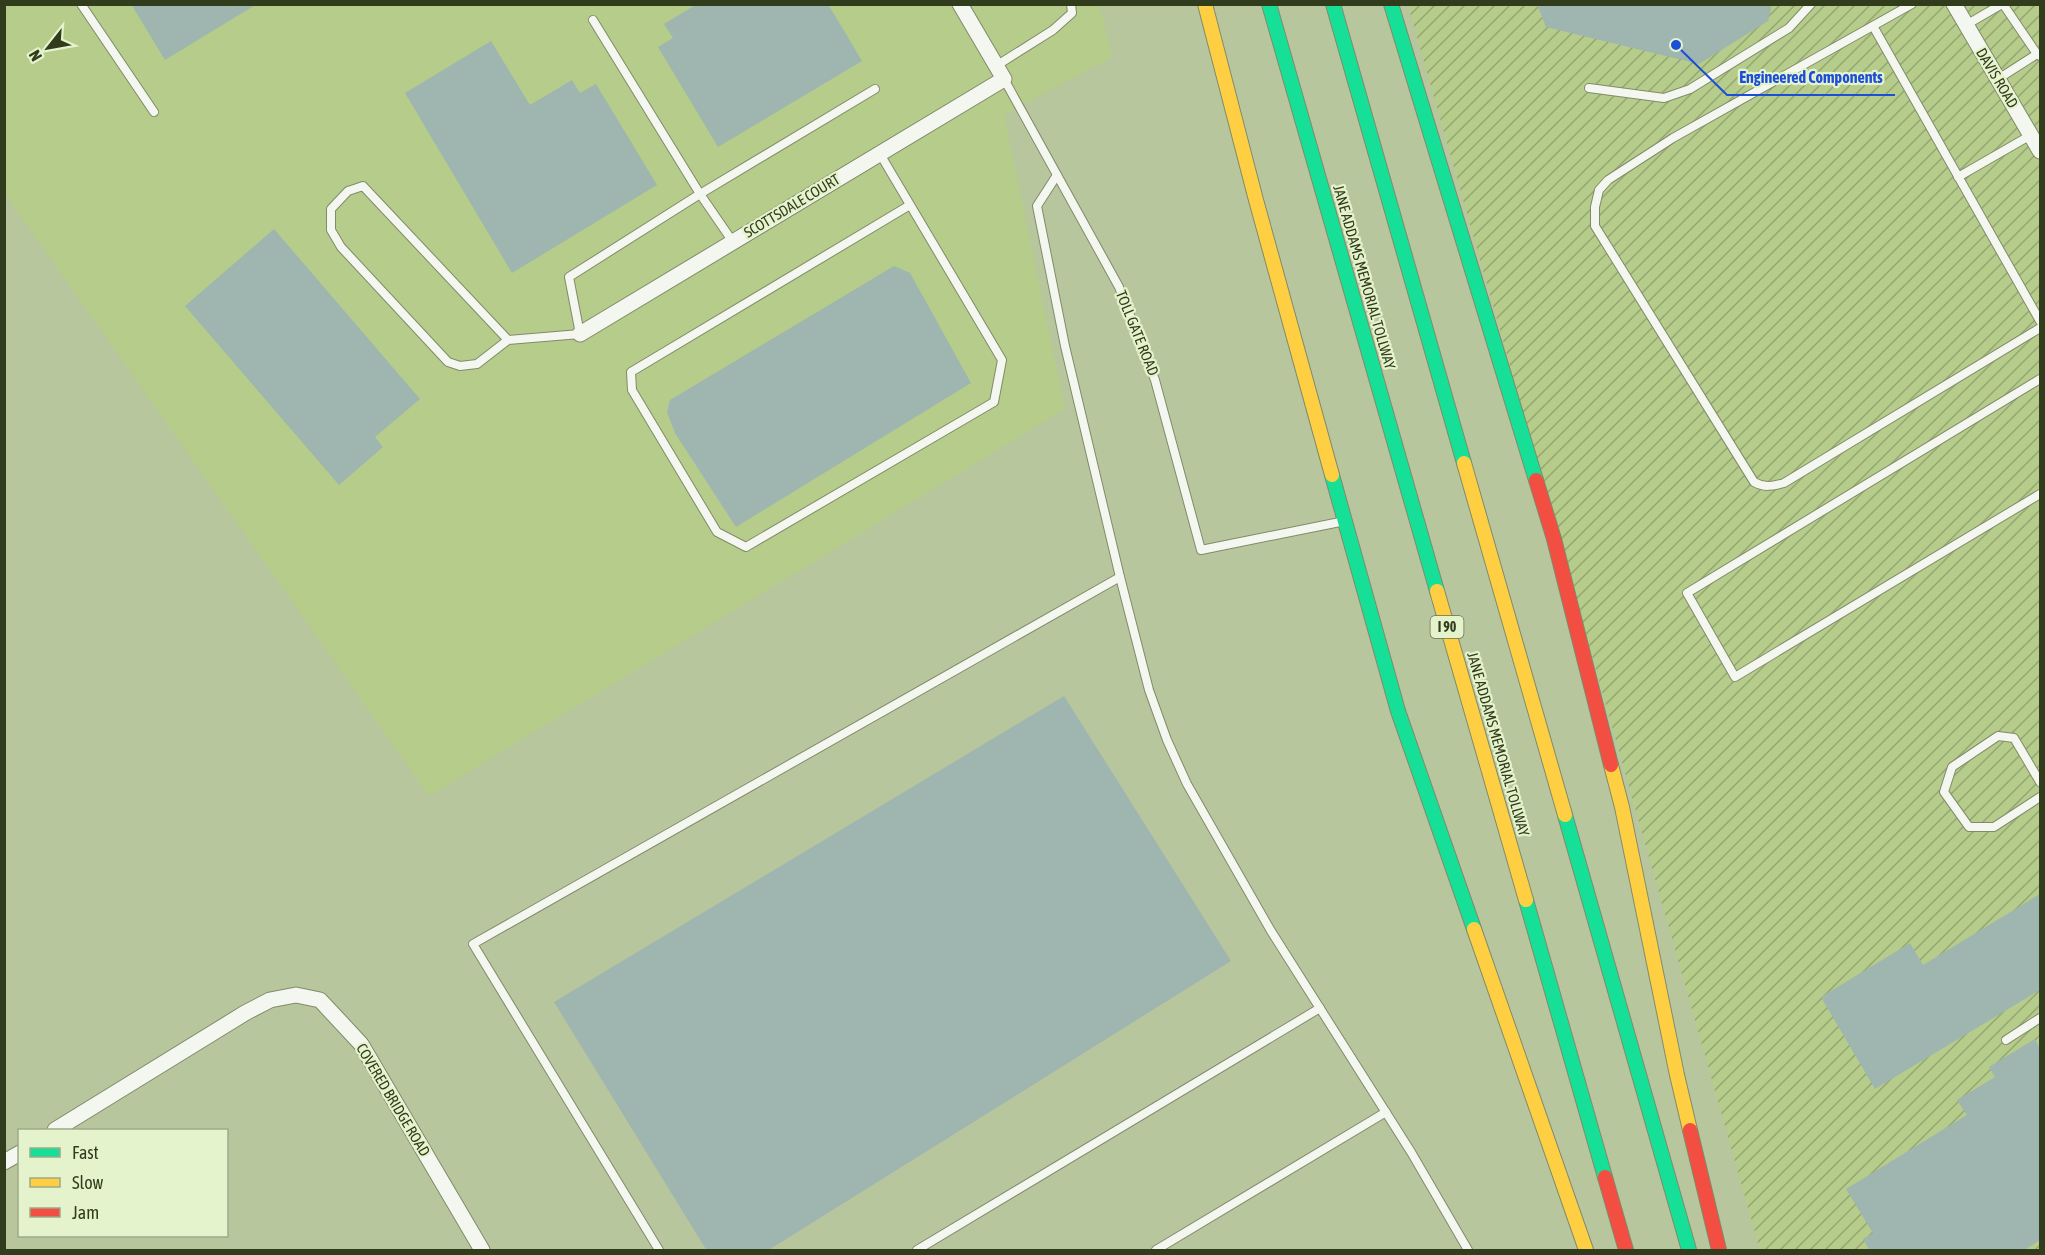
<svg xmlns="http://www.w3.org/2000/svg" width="2045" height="1255" viewBox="0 0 2045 1255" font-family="'Asap Condensed',sans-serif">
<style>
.built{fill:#b6cc8b}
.industrial{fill:url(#industrial-furrows)}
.building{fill:#9fb5af}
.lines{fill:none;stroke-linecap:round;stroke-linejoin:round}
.lane-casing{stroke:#808b6a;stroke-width:10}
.street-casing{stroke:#808b6a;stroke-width:17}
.fast-casing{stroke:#808b6a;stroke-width:16}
.slow-casing{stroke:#808b6a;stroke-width:16}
.jam-casing{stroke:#808b6a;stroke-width:16}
.lane{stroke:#f4f6f0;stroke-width:8}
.street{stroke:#f4f6f0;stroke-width:15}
.fast{stroke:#16e098;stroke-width:14}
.slow{stroke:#ffcf43;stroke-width:14}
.jam{stroke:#f24e42;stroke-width:14}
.labels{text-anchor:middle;stroke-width:4.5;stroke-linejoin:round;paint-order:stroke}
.shield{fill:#e5f3cd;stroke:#677351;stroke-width:1.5}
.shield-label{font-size:14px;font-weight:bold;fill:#313c1c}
.street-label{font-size:15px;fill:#313c1c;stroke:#e5f3cd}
.leader{fill:none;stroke:#1d4ed8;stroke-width:2}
.callout-dot{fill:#1d4ed8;stroke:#e5f3cd;stroke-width:2}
.callout-label{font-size:16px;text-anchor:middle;font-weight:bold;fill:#1d4ed8;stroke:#e5f3cd;stroke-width:4.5;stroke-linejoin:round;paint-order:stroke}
</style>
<defs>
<pattern id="industrial-furrows" width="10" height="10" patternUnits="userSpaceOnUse" patternTransform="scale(1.5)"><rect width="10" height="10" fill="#b6cc8b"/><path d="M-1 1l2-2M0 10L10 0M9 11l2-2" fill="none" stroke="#95a771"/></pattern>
</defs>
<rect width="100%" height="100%" fill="#b8c69e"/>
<polygon class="built" points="4,5 1100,5 1112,57 1004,115 1065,409 429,796 5,194"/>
<polygon class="industrial" points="1408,5 2040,5 2040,1250 1760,1250"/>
<g class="building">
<polygon points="131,4 257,4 165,60"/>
<polygon points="697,4 828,4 862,61 718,147 658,47 673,38 664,24"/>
<polygon points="1537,4 1772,4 1768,21 1699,64 1546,27"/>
<polygon points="491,41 530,105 572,80 580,93 596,84 657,185 512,273 405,93"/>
<polygon points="274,229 420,399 375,437 383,447 339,485 185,306"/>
<polygon points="894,266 910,273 971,383 736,527 675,433 667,412 670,400"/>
<polygon points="1064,696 1231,961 767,1251 707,1251 554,1002"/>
<polygon points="2040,894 2040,990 1875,1089 1821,997 1910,943 1923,965"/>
<polygon points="2035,1039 2040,1049 2040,1240 2023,1251 1870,1251 1863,1239 1873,1233 1846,1189 1967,1115 1957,1100 1995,1077 1989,1067"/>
</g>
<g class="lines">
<defs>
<g id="lane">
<polyline points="81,4 154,112"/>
<path d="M1912 4 1673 138 1608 180 1599 190 1595 207V226L1754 482C1764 488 1773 486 1784 483L2040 328"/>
<polyline points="2003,4 2037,54"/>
<polyline points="1966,25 2002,4"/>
<polyline points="1873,26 2040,321"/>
<polyline points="996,66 1053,30 1072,13 1071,4"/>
<polyline points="1004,79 1119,287 1155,380 1201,550 1340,522"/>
<polyline points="1998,79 2037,54 2040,56"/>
<polyline points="1589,88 1664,98 1690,89 1789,28 1811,4"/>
<polyline points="880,154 1002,360 994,402 746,547 717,532 632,390 631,372 910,205"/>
<polyline points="1057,175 1037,206 1065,346 1120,577 1149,690 1167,740 1187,784 1271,931 1411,1152 1468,1250"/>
<polyline points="1958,177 2031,135"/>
<polyline points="733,242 700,194 875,89"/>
<polyline points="508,340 363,186 348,191 331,209 331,230 341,247 448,362 460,366 477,364 508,340 580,334 569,277 700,194 593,20"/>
<polyline points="2040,379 1687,593 1735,677 2040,494"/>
<polyline points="2040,782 2014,738 1998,736 1952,767 1944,792 1969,827 1994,827 2040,797"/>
<polyline points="2006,1040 2040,1018"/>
<polyline points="659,1250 473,944 1120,577"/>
<polyline points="917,1250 1320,1008"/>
<polyline points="1156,1250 1386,1112"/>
</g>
<g id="street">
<polyline points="1954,4 2040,151"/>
<polyline points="580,334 1004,79 960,4"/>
<polyline points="55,1130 245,1013 270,1000 296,995 320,1000 361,1044 482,1250"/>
<polyline points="4,1162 20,1153"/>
</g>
<g id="fast">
<polyline points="1269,4 1437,591"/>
<polyline points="1333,4 1464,463"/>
<polyline points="1391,4 1536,480"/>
<polyline points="1332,475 1398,711 1474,929"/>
<polyline points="1565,815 1689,1250"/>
<polyline points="1526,900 1605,1177"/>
</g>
<g id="slow">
<polyline points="1205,4 1256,200 1332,475"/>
<polyline points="1464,463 1565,815"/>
<polyline points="1437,591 1526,900"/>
<polyline points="1611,765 1622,807 1677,1075 1690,1130"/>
<polyline points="1474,929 1586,1250"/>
</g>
<g id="jam">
<polyline points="1536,480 1554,539 1611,765"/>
<polyline points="1690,1130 1719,1250"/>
<polyline points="1605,1177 1626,1250"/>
</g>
</defs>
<use href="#lane" class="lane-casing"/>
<use href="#street" class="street-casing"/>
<use href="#fast" class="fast-casing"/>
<use href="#slow" class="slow-casing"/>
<use href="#jam" class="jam-casing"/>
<use href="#lane" class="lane"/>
<use href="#street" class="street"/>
<use href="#fast" class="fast"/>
<use href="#slow" class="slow"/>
<use href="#jam" class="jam"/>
</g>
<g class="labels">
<rect class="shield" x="1430.5" y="616" width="33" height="22" rx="4.5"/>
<g class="shield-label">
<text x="1447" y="632">I 90</text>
</g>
<g class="street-label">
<text transform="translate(1997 78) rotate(59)" y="5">DAVIS ROAD</text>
<text transform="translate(792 206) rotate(-31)" y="5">SCOTTSDALE COURT</text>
<text transform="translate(1364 277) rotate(74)" y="5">JANE ADDAMS MEMORIAL TOLLWAY</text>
<text transform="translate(1137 333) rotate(68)" y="5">TOLL GATE ROAD</text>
<text transform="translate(1498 744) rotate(74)" y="5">JANE ADDAMS MEMORIAL TOLLWAY</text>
<text transform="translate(393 1100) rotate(59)" y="5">COVERED BRIDGE ROAD</text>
</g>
</g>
<path class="leader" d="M1676 45L1727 95H1895"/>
<circle class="callout-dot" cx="1676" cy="45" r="6"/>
<g class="callout-label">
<text x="1811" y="83">Engineered Components</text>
</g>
<rect width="2045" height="1255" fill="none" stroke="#313c1c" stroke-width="12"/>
<rect x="18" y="1129" width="210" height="108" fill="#e5f3cd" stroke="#9daa86" stroke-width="1.5"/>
<rect x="30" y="1148" width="30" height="9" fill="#16e098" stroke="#9daa86" stroke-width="1.5"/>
<text x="72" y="1159" font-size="18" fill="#313c1c">Fast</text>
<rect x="30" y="1178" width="30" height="9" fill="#ffcf43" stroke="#9daa86" stroke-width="1.5"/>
<text x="72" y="1189" font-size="18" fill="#313c1c">Slow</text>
<rect x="30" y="1208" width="30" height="9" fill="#f24e42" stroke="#9daa86" stroke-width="1.5"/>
<text x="72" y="1219" font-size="18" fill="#313c1c">Jam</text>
<g transform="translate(48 48) rotate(239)" stroke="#e5f3cd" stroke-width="4.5" paint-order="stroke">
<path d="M0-4.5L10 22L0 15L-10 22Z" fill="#313c1c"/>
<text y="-9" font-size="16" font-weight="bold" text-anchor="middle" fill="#313c1c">N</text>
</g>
</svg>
